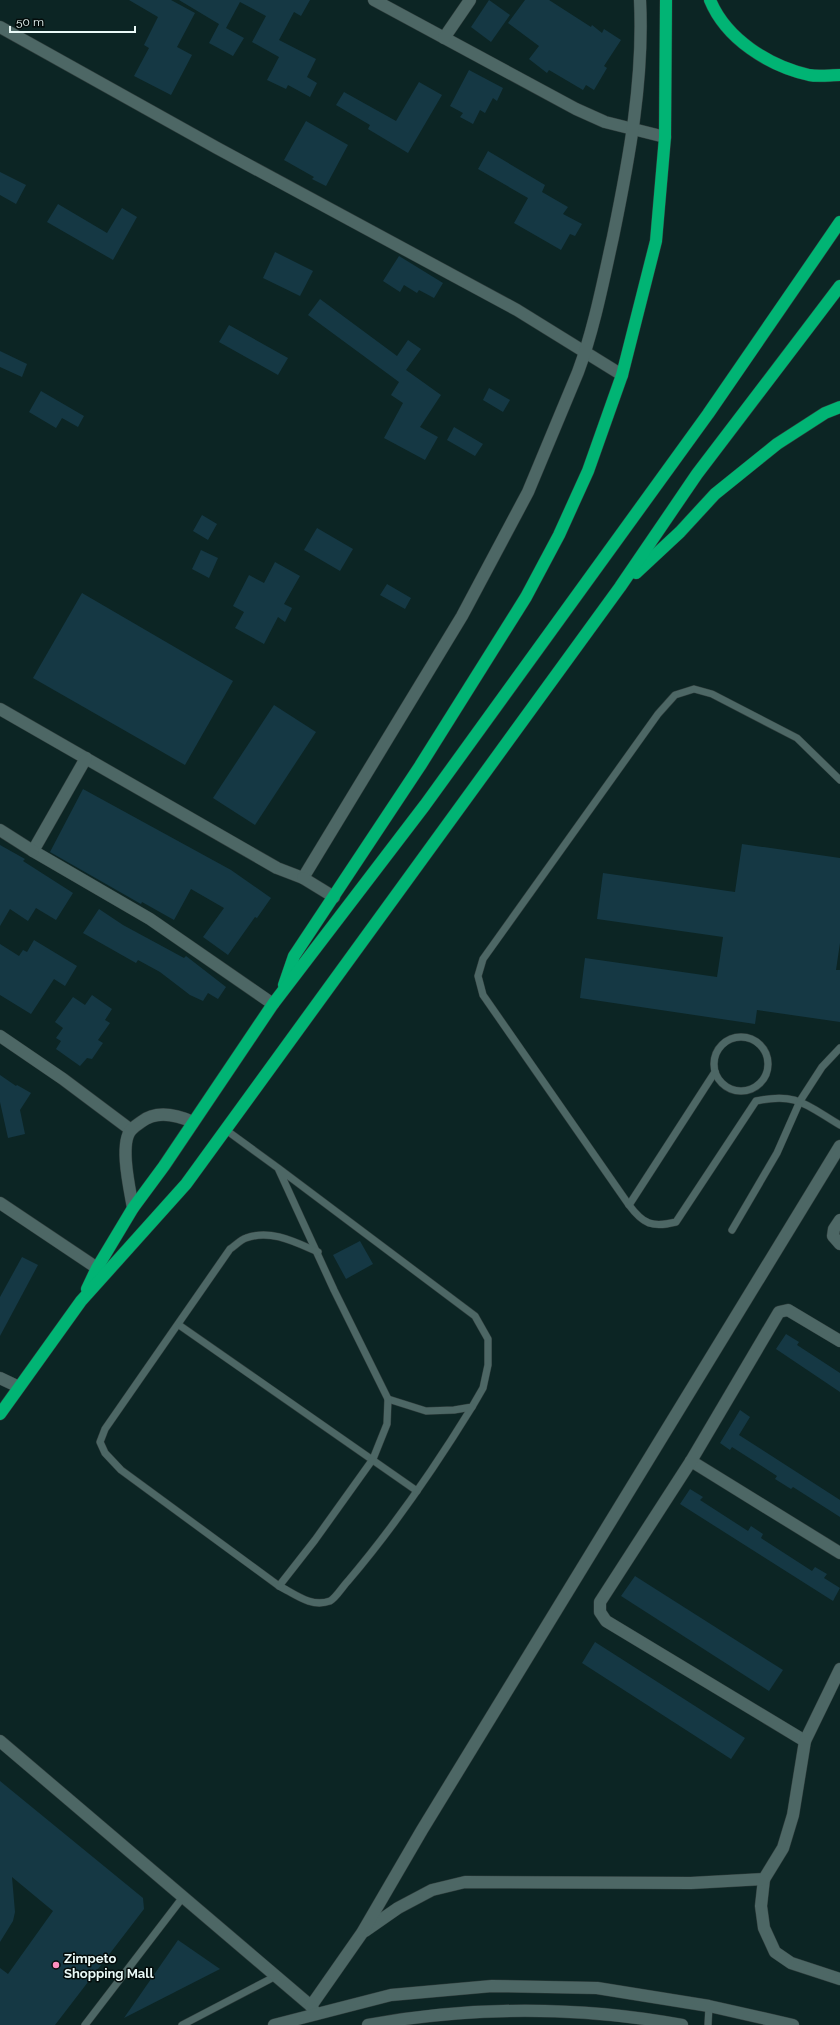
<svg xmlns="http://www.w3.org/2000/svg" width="840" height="2025" viewBox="0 0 840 2025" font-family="Raleway,sans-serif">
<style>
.building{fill:#153844}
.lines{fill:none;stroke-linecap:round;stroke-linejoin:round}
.lane-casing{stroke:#2f3d3c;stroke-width:8}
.street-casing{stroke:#2f3d3c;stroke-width:13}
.highway-casing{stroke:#2f3d3c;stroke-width:13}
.lane{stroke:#4d6765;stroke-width:7}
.street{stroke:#4d6765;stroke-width:12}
.highway{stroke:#01b474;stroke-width:12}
.poi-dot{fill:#fd8ebe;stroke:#040c0b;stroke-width:1.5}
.labels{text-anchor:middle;stroke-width:3;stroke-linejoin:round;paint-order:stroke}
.poi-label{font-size:13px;font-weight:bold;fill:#eaf9f7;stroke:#040c0b;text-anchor:start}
</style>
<rect width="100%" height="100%" fill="#0c2524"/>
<g class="building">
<polygon points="129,0 171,0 195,13 177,47 192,55 171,95 134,76 149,48 144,45 158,17"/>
<polygon points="179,0 310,0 301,16 294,12 279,40 316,59 307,77 317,83 310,97 288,85 286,89 267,80 279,57 252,42 266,16 240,2 226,28 244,38 233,56 209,43 219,24"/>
<polygon points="489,0 510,15 491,42 471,27"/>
<polygon points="525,0 549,0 591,27 592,25 602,33 604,29 621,40 604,66 607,68 594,90 586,85 583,90 549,70 547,73 529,59 539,46 508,23"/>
<polygon points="469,70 503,88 497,101 493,98 485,113 480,110 473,124 460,117 463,113 450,106"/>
<polygon points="419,82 442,95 408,153 368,129 370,125 336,105 344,92 396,121"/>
<polygon points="306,121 348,145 326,186 312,179 314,177 284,160"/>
<polygon points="488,151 545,185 542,192 568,207 563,214 582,224 575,236 570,234 561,250 514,223 528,198 478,169"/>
<polygon points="0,172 26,185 16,204 0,195"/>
<polygon points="58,204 107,233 122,208 137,217 113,260 47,222"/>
<polygon points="275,252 313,271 300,296 263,278"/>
<polygon points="399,256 443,283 434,298 419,290 417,293 404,285 400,292 383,281"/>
<polygon points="320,299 397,356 408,340 421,349 406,370 441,395 420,427 438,437 425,460 384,438 403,403 391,395 399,382 308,315"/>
<polygon points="229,325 288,358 278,375 219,342"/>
<polygon points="0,351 27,364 22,377 0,367"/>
<polygon points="489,388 510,400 503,412 483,400"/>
<polygon points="41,391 84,416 78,427 62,418 56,428 29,412"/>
<polygon points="454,427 483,444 475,456 447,440"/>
<polygon points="202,515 217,524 208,540 193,531"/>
<polygon points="317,528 353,549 340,571 304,550"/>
<polygon points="201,550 218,558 209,578 192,569"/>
<polygon points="275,562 300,576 284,604 292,608 285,622 278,617 264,644 235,628 244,612 233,606 249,575 264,583"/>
<polygon points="387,584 411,598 405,609 380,595"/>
<polygon points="82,593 233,681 185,765 33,678"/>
<polygon points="274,705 316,732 255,825 213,798"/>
<polygon points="83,789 231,870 271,898 257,918 255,917 228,955 203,937 224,908 191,889 174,920 142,902 141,904 50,852"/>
<polygon points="742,844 840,858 840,943 836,970 840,970 840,1022 757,1010 755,1024 580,998 585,958 717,977 723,937 597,919 603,873 735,892"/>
<polygon points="0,845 25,859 23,861 73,893 56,920 36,908 28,921 10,909 0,926"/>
<polygon points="99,909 123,925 184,958 186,956 226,987 218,999 208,993 203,1001 190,995 160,972 138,960 136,963 83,933"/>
<polygon points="34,940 77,966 65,986 54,979 31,1014 0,995 0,944 19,956 23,950 27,952"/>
<polygon points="92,995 112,1009 105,1020 110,1023 98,1040 103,1043 92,1059 87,1058 80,1066 56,1049 61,1041 56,1038 63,1028 55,1022 73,997 85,1005"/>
<polygon points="0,1075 16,1086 17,1085 31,1093 20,1110 25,1134 8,1138 0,1102"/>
<polygon points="360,1241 373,1264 346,1279 333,1255"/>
<polygon points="22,1257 38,1265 0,1336 0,1297"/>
<polygon points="786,1334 799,1342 797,1345 840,1373 840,1392 776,1349"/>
<polygon points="740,1410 750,1417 739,1435 840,1500 840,1517 793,1487 791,1489 775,1479 777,1476 732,1447 730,1450 720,1443"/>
<polygon points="690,1489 703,1497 700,1500 748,1531 751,1526 763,1534 761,1538 812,1571 815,1567 827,1574 824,1578 840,1588 833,1601 680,1504"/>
<polygon points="635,1576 783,1670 769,1691 621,1596"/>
<polygon points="595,1642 745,1738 731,1759 582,1663"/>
<polygon points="0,1781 143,1898 144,1909 55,2025 0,2025 0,1968 8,1974 53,1911 12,1877 15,1912 13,1921 0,1942"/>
<polygon points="178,1940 220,1969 124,2018"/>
</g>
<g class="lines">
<defs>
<g id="lane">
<path d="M840 780 797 738 712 694 694 689 675 695 658 714 483 959 478 976 483 995 629 1205C643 1224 652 1228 676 1222L756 1101C797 1092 806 1105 840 1125"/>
<circle cx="741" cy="1064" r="27"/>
<polyline points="226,1130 278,1168 334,1290 388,1399 426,1411 454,1410 472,1407 483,1388 488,1365 488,1339 475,1316 278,1168"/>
<polyline points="629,1205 715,1072"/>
<polyline points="732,1230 777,1153 800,1101 822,1067 840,1048"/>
<path d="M318 1252C295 1242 271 1229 246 1238 240 1240 235 1246 230 1249L105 1429 100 1442 105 1453 121 1470 279 1586C295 1594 311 1608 330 1601 336 1598 343 1586 348 1581 394 1527 435 1467 472 1407"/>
<polyline points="179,1325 417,1491"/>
<polyline points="279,1586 315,1540 373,1459 387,1424 388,1399"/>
<polyline points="85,2025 183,1897"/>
<polyline points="182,2025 276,1976"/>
<polyline points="708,2025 709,2006"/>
</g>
<g id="street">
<polyline points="374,0 576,109 605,122 665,137"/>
<polyline points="0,27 217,148 517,310 622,375"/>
<polyline points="444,38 470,0"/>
<path d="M0 709 277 868 303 878 462 616 528 492 578 372C594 329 603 282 613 237 629 159 644 80 640 0"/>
<polyline points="86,758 33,851 150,919 273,1004"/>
<polyline points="0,830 33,851"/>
<polyline points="303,878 334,897"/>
<polyline points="0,1036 63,1079 131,1130"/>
<polyline points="0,1203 97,1268"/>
<path d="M133 1208C130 1190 119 1144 131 1130 134 1127 138 1124 141 1122 156 1110 177 1115 193 1122"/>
<polyline points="840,1220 834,1229 833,1236 840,1244"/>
<polyline points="0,1378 19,1387"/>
<polyline points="691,1461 840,1553"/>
<polyline points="0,1741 311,2006"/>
<polyline points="805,1741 606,1621 600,1612 600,1602 691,1461 779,1312 788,1310 840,1341"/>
<polyline points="764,1879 761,1906 764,1928 775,1952 791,1963 840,1979"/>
<polyline points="365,1931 398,1908 432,1890 465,1882 691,1883 764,1879 783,1848 793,1815 805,1741 840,1669"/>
<polyline points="316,2014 311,2006 362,1933 422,1830 840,1146"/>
<polyline points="274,2025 391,1995 492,1986 597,1988 709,2006 793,2025"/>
<path d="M368 2025C470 2006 580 2006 682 2025"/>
</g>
<g id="highway">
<path d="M710 0C726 39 769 66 809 75 819 77 830 75 840 75"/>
<polyline points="636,573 680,532 715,494 777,444 825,413 840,407"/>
<polyline points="284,985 294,956 420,766 526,597 559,535 588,471 622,375 656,241 665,137 666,0"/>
<polyline points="87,1289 97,1268 133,1208 164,1166 273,1004 425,805 708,414 840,222"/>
<polyline points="0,1414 81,1301 186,1184 620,587 697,474 840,286"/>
</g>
</defs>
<use href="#lane" class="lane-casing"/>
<use href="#street" class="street-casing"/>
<use href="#highway" class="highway-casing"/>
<use href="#lane" class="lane"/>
<use href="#street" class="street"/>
<use href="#highway" class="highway"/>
</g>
<circle class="poi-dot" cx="56" cy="1965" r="4"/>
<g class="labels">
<g class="poi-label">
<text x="64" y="1963">Zimpeto<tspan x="64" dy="15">Shopping Mall</tspan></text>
</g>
</g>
<path d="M10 26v6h125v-6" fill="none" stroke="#eaf9f7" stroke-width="2"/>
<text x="16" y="26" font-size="12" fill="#eaf9f7" stroke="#040c0b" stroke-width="3" paint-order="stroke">50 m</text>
</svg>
